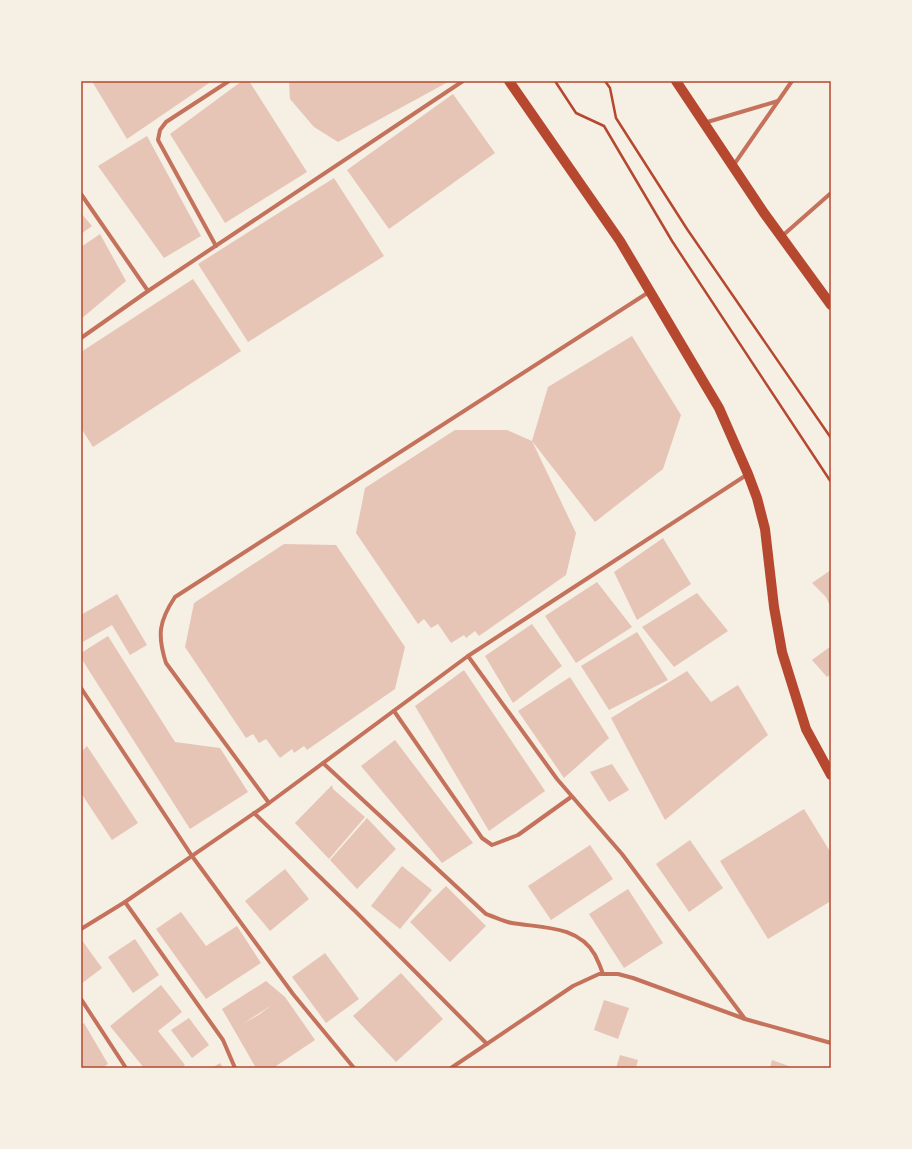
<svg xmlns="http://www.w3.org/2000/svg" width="912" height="1149" viewBox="0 0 912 1149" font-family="Lato,sans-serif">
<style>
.building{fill:#e6c5b7;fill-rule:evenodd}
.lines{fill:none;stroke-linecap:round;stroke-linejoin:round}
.path{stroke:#b5482f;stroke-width:2.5}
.minor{stroke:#c5725c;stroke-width:4}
.primary{stroke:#b5482f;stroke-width:10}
.neatline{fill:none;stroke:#b5482f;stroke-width:1.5}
</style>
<rect width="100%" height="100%" fill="#f6efe4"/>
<g class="building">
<polygon points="97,81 212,81 127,139 93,83"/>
<polygon points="242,81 249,81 307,172 225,223 170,134"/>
<polygon points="289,81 447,81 448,82 338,142 314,127 290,99"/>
<polygon points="453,94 495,153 389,229 347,170"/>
<polygon points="147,136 201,236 164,258 98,166"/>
<polygon points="334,178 384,256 248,342 198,264"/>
<polygon points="81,213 92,226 81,234"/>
<polygon points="100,234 126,281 81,319 81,247"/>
<polygon points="193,279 241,351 93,447 81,428 81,352"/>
<polygon points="632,336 681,415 663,469 595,522 532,441 548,387"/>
<polygon points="455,430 507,430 532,441 576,533 566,575 479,636 475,631 466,638 464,635 451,643 438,624 431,628 424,619 418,624 356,533 365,488"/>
<polygon points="663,538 691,584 637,620 614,572"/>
<polygon points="284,544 336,545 405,647 395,689 307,750 304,746 294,753 292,749 280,758 266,739 259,743 253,734 246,738 185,647 194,603"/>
<polygon points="831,570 831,608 826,597 812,583"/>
<polygon points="597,582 632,627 576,663 545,616"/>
<polygon points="697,593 728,631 674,667 642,627"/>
<polygon points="117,594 147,645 130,655 112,625 81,643 81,615"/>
<polygon points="532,624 562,666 513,703 485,656"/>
<polygon points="637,632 668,680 609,710 581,666"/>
<polygon points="108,636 175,742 220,748 248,792 190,829 81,658 81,653"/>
<polygon points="831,646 831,674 827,677 812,660"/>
<polygon points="464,670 545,791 489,831 415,706"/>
<polygon points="687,671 711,702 738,685 768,735 665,820 611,718"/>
<polygon points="570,677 609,738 564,778 518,711"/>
<polygon points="395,740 473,843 442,863 361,766"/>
<polygon points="87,746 138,823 112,840 81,793 81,752"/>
<polygon points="612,764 629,790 609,802 590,772"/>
<polygon points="332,785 333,789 365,817 329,859 295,823"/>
<polygon points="804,809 831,853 831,901 768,939 720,861"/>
<polygon points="367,818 396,849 357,889 330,860"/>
<polygon points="690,840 723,888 689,912 656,864"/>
<polygon points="590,845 613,879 551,920 528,886"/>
<polygon points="402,866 432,890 400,929 371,906"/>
<polygon points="285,869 309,899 270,931 245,901"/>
<polygon points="446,886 486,926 450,962 410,922"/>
<polygon points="628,889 663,943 624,968 589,914"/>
<polygon points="181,912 206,946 237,926 261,963 206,999 156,929"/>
<polygon points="81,939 102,968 81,984"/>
<polygon points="135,939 159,975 133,993 108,957"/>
<polygon points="325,953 359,999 326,1023 292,977"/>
<polygon points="401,973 443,1019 396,1062 353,1016"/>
<path d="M266 981 285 997 315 1040 273 1068H256L222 1009ZM272 1005 257 1016 244 1023Z"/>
<polygon points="161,985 182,1012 158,1031 185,1065 181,1068 144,1068 110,1026"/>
<polygon points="604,1000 629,1008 618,1039 594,1030"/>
<polygon points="189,1018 209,1045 192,1058 171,1030"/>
<polygon points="84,1023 108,1064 102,1068 81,1068 81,1025"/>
<polygon points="620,1055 638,1060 636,1068 616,1068"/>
<polygon points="772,1060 794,1068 770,1068"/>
<polygon points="220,1063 223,1068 212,1068"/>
</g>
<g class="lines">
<g class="path">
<polyline points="555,81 576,113 604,126 672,241 831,482"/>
<polyline points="605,81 610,88 616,118 687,229 831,438"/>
</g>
<g class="minor">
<polyline points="704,123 778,101"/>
<polyline points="733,166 792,81"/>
<polyline points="81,194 148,291"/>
<polyline points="781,237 831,193"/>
<polyline points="216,246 158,140 160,130 166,122 229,81"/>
<polyline points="81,338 148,291 463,81"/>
<polyline points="468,656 557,779 622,854 745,1019"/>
<polyline points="81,688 192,856 293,994 354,1068"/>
<polyline points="394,711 482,838 492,845 518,835 571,797"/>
<path d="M323 763 486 914C495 917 504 922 512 923 541 928 578 925 595 955 598 961 601 968 603 974"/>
<path d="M269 803 166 663C157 635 159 621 175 597L649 292"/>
<polyline points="254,813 357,913 487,1044"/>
<polyline points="125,902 223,1040 235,1068"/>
<polyline points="81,929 125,902 269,803 468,656 748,474"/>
<polyline points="81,999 126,1068"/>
<polyline points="451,1068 573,986 599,974 618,974 633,978 745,1019 831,1043"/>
</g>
<g class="primary">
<polyline points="509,81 620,241 719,408 748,474 757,498 765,529 774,607 782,652 806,729 831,775"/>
<polyline points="676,81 764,213 831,305"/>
</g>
</g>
<rect width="912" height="1149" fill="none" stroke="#f6efe4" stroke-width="164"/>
<rect x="82" y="82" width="748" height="985" class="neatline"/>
</svg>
